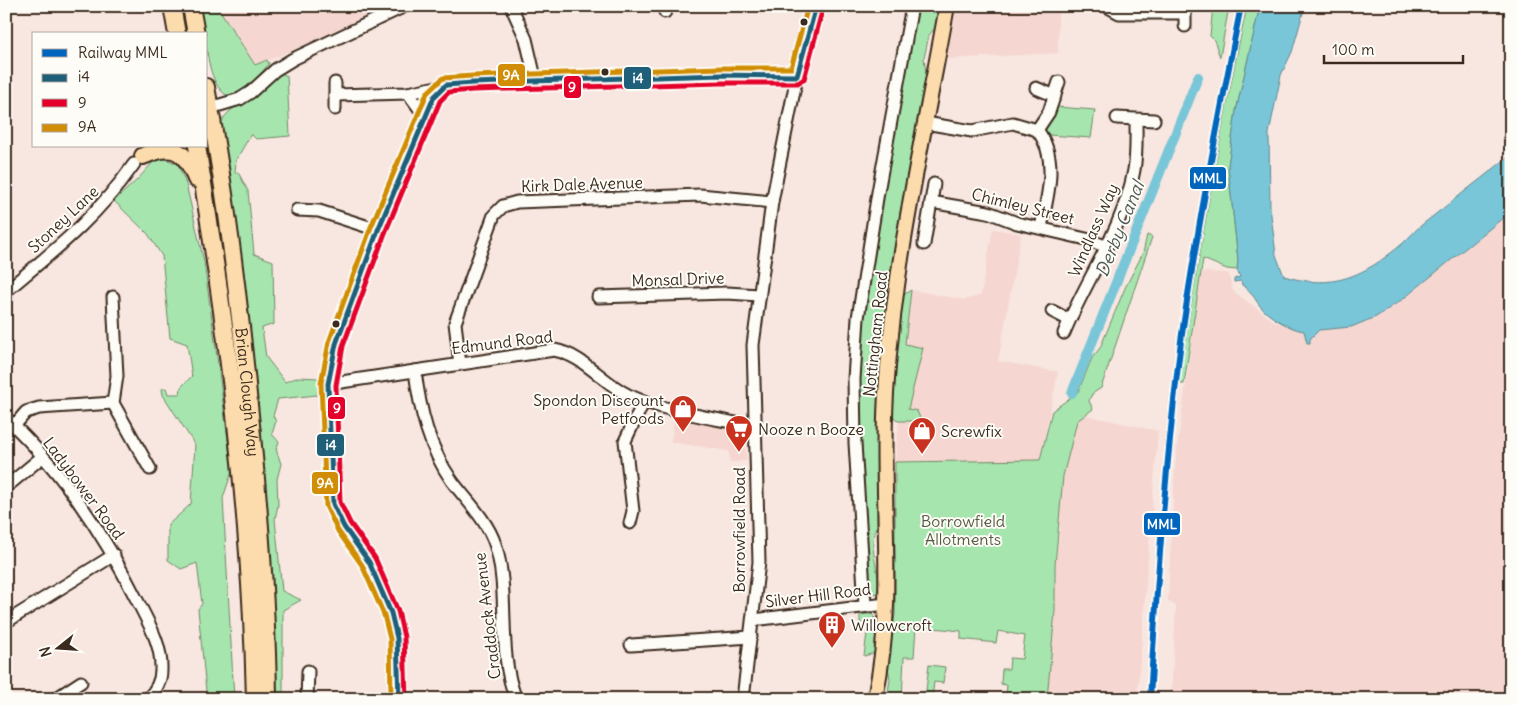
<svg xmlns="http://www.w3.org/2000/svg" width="1517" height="705" viewBox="0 0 1517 705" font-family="Delius,sans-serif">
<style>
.built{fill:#f5d6d0}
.green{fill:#a6e6ae;stroke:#708866}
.water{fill:#79c6d8;stroke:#60888e}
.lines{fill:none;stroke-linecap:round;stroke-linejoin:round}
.canal{stroke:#79c6d8;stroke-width:10}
.minor-casing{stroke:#3b2a1e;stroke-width:15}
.major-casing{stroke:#3b2a1e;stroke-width:18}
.highway-casing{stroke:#3b2a1e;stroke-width:20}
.minor{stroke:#fdfcf7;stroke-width:11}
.major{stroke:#fcdcac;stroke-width:14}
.highway{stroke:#fcdcac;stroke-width:16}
.bus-1-casing{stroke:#fdfcf7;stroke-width:9}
.bus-2-casing{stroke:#fdfcf7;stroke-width:9}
.bus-3-casing{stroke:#fdfcf7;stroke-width:9}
.bus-1{stroke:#1f5f7a;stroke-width:5}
.bus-2{stroke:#e4002b;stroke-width:5}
.bus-3{stroke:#d18d06;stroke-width:5}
.rail-1-casing{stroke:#fdfcf7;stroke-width:10}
.rail-1{stroke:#0065bd;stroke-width:6}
.bus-dot{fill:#3b2a1e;stroke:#fdfcf7;stroke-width:2}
.labels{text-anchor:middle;stroke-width:4;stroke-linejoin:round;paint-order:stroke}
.street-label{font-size:16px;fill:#3b2a1e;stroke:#fdfcf7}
.poi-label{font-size:16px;fill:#3b2a1e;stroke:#fdfcf7;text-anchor:start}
.park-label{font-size:16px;fill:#565942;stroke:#fdfcf7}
.water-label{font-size:18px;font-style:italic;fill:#4e5956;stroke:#fdfcf7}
.line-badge{stroke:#fdfcf7;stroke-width:2}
.badge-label{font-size:14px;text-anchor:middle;font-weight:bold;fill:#fff}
</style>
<rect width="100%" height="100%" fill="#f8e6e0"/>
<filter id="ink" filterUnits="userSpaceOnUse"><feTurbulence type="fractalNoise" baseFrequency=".02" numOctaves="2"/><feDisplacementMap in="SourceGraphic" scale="10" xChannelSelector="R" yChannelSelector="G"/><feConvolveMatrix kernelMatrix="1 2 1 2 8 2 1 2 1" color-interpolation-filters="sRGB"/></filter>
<g filter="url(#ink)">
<g class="built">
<polygon points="217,6 387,6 296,49 255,65"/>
<polygon points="957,6 1058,6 1058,53 947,59"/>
<polygon points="1511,216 1511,699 1171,699 1176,606 1168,601 1175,466 1201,272 1228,273 1233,291 1275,322 1305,331 1307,343 1319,330 1351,327 1376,317 1403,299 1504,217"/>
<polygon points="993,229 1021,234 998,361 1058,372 1040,460 895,462 911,290 965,300 981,295"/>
<polygon points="1084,415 1158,431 1137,699 1047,699 1055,611 1055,565 1060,529 1060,496 1069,447 1077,421"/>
<polygon points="674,421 710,424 744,434 747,461 730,462 729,451 671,442"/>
</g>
<g class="green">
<path d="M197 6H217L255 65 267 60 269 64C257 77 245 94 226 95 210 84 206 52 206 34H204Z"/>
<path d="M915 6H940L935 28 929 35 924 58 927 79 907 177 892 283 879 390 877 525C865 548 885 580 876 594L868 590 857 409 862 312Z"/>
<polygon points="1213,6 1229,6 1220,57 1214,40 1210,36"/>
<path d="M1247 6H1260L1236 111 1228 166 1238 260 1237 270 1227 269 1203 259 1184 384H1179C1198 257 1220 132 1247 6Z"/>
<path d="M279 72 287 76 290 136 256 139 251 134 236 160 235 173 238 172 248 191 254 254 273 261 274 324 262 328 266 357 285 382 299 377 318 378 317 395 278 399 273 416 276 421 272 434 279 442 276 449 281 464 277 479 278 505 275 519 282 591 301 600 283 610V699H272L261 427 255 423 256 389 251 387 220 127C225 108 242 105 257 94 264 89 271 78 279 72Z"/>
<polygon points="1057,107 1095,110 1091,138 1049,135 1044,128"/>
<polygon points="163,158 178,164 186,184 204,262 217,357 232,471 223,498 234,699 209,699 206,691 198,609 202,604 197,563 181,569 168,560 168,525 191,504 195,445 163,395 162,389 166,388 168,394 180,394 181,387 192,376 187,344 170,338 162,256 148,234 114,201 138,179 154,161"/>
<polygon points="1147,235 1152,237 1101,388 1092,394 1089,401 1093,409 1077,421 1063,476 1055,565 1055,611 1047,699 1019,699 1019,696 1006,695 1007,685 1001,684 1002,669 1009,669 1010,658 1022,659 1025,636 998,631 996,643 961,639 961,631 916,626 914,657 904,657 902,699 887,699 890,679 888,668 895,614 895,462 1040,460 1052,411 1078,392 1092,358 1100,348 1125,288 1143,253"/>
<polygon points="911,290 905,344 923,348 908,409 917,411 920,418 918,421 898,421 891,414 896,342 902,296"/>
<polygon points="860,614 872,614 877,621 875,653 864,656 868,625 860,623"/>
<polygon points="929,665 945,667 943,683 934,682 932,699 925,699"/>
</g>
<path class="water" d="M1260 6H1305L1292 52 1281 75 1269 133 1270 207 1276 255 1284 276C1333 291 1364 276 1402 244 1410 237 1415 230 1423 224L1511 155V216L1504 217 1403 299 1376 317 1351 327 1319 330 1310 339V343H1307L1304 331C1292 330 1267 316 1260 306 1253 297 1252 291 1242 285L1241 281 1234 282V279L1240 277 1237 270 1238 260 1228 166 1236 111Z"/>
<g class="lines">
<polyline class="canal" points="1072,393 1198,77"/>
<defs>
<g id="minor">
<polyline points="511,6 526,39 536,82"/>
<polyline points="663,6 665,12"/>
<polyline points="1106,6 1119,13 1185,13"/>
<polyline points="1185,26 1185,6"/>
<polyline points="335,83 335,109"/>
<polyline points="1036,88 1055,96"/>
<polyline points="408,93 425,116"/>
<polyline points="335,95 408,93 446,85 473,83 721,75 797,76"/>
<polyline points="210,108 240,99 251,92 275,70 293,59 405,6"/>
<polyline points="1117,118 1154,120"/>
<path d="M925 123 972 131 1013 123 1037 130C1059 157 1048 195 1041 227"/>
<polyline points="1037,130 1049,112 1059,82"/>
<polyline points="931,202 988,212 1017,223 1086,239 1105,246"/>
<polyline points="297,210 319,211 378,230"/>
<polyline points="924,244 934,184"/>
<path d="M6 291C55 250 97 217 134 164"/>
<polyline points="113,297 117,376 113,403 150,469"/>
<polyline points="598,297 727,293 759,295"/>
<polyline points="1052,311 1069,320"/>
<path d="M1064 333C1086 279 1124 228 1134 170 1137 154 1136 136 1136 120"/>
<polyline points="460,364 455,323 494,215 503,206 517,202 700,195 772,202"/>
<path d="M415 371C420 411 429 448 452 481 467 501 487 520 495 544 511 593 496 650 516 699"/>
<path d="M328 384 554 350C583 355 602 382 628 395 665 412 715 418 754 427"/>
<path d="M6 418C61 469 105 536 138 602 149 624 162 645 161 670 161 682 156 691 147 699"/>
<polyline points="14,426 26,412 39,408 113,403"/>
<polyline points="6,487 42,457"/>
<polyline points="630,523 633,511 625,441 644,401"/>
<polyline points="865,605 855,443 854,379 858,318 878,192 912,6"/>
<polyline points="753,620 886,604"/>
<polyline points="6,622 114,555"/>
<polyline points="631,645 751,637"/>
<polyline points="55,699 81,682"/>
<polyline points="307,699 308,671"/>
<polyline points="399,699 397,638 391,613 369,562 359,545 344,527 333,504 328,384 336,344 378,230 434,97 446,85"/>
<polyline points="743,699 759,562 753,345 772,202 797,76 816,6"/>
</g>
<path id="major" d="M875 699C881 668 885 637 886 605 888 530 881 454 887 379 896 253 925 130 947 6"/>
<g id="highway">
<polyline points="172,6 177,34"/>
<polyline points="191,6 196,34"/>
<path id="s1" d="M206 87C226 192 239 298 249 405 259 503 267 601 268 699"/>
<path d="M197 146C227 329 251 513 255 699"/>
<path d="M143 156C173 143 185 149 196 179"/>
</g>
</defs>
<use href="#minor" class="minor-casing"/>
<use href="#major" class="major-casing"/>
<use href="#highway" class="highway-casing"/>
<use href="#minor" class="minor"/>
<use href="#major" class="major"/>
<use href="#highway" class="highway"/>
<defs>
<polyline id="bus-1" points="399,699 397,638 391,613 369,562 344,527 333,504 328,384 336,344 378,230 434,97 446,85 473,83 721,75 797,76 816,6"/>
<polyline id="bus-2" points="406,699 404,637 398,611 375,558 350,523 340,502 336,385 343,346 385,233 440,101 449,92 473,90 721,83 798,83 804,79 823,8"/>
<polyline id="bus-3" points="391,699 390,639 384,615 362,565 338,531 326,506 321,383 329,342 371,227 427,93 443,78 472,76 721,68 791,68 808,6"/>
</defs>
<use href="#bus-1" class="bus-1-casing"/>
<use href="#bus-2" class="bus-2-casing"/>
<use href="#bus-3" class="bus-3-casing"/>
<use href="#bus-1" class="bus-1"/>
<use href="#bus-2" class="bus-2"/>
<use href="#bus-3" class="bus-3"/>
<defs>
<path id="rail-1" d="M1150 699C1157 579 1166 460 1181 341 1197 229 1219 117 1241 6"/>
</defs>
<use href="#rail-1" class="rail-1-casing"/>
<use href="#rail-1" class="rail-1"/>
</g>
</g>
<defs>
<symbol id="shop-pin" viewBox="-11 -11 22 30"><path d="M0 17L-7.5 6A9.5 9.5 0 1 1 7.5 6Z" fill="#c8321e" stroke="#fdfcf7"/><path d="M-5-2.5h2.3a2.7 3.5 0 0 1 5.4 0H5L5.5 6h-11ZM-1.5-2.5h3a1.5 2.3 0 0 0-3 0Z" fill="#fff"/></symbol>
<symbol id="supermarket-pin" viewBox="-11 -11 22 30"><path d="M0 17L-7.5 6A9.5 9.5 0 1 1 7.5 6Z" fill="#c8321e" stroke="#fdfcf7"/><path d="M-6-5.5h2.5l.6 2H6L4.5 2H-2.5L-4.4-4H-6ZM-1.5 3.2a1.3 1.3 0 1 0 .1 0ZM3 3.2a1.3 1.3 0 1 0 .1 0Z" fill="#fff"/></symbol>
<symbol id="building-pin" viewBox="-11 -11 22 30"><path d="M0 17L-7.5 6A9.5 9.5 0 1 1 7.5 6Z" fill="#c8321e" stroke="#fdfcf7"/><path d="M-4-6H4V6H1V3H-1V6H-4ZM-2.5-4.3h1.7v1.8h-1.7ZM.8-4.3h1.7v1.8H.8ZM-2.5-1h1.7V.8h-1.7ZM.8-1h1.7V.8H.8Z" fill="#fff"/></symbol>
</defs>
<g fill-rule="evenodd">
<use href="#shop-pin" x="667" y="393" width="32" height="43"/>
<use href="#supermarket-pin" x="723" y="413" width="32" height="43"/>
<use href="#shop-pin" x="906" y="415" width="32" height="43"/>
<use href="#building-pin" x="816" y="609" width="32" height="43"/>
</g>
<g class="bus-dot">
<circle cx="804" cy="22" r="4.5"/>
<circle cx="605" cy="72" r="4.5"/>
<circle cx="336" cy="324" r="4.5"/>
</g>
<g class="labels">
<g class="street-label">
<text transform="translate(582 184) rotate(-2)" y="6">Kirk Dale Avenue</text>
<text transform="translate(1023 206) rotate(14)" y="6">Chimley Street</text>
<text transform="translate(63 219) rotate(-43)" y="6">Stoney Lane</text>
<text transform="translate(1093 230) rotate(-66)" y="6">Windlass Way</text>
<text transform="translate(678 279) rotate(-2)" y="6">Monsal Drive</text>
<text transform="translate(875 334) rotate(-84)" y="6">Nottingham Road</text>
<text transform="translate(502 342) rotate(-7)" y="6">Edmund Road</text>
<text dy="6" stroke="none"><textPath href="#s1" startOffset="308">Brian Clough Way</textPath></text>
<text transform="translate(84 488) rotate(53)" y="6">Ladybower Road</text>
<text transform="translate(739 530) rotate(-90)" y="6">Borrowfield Road</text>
<text transform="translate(818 595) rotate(-7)" y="6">Silver Hill Road</text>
<text transform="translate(487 616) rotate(-97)" y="6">Craddock Avenue</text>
</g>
<g class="poi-label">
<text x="664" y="406" text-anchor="end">Spondon Discount<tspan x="664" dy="18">Petfoods</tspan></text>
<text x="758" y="435">Nooze n Booze</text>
<text x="941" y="437">Screwfix</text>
<text x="851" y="631">Willowcroft</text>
</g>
<g class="park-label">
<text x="963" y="527">Borrowfield<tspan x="963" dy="18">Allotments</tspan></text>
</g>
<g class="water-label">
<text transform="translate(1120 229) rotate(-68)" y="6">Derby Canal</text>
</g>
</g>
<g class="line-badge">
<rect x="497" y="63" width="29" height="24" rx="5" fill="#d18d06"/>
<rect x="623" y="66" width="29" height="24" rx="5" fill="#1f5f7a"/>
<rect x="563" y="75" width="19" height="24" rx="5" fill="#e4002b"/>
<rect x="1189" y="166" width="38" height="24" rx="5" fill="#0065bd"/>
<rect x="327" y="396" width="19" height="24" rx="5" fill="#e4002b"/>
<rect x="316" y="433" width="29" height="24" rx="5" fill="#1f5f7a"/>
<rect x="311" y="471" width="28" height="24" rx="5" fill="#d18d06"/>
<rect x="1143" y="512" width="38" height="24" rx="5" fill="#0065bd"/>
</g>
<g class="badge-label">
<text x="511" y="80">9A</text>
<text x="638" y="83">i4</text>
<text x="572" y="92">9</text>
<text x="1208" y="183">MML</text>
<text x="337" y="413">9</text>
<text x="331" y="450">i4</text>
<text x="325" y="488">9A</text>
<text x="1162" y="529">MML</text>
</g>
<rect width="1517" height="705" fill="none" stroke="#fdfcf7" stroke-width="25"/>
<rect x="12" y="12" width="1492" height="680" fill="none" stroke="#3b2a1e" stroke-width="2" filter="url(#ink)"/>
<rect x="32" y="32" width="175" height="115" fill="#fdfcf7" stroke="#afa8a0"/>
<rect x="42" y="49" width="25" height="8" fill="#0065bd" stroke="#afa8a0"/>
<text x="78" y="58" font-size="15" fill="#3b2a1e">Railway MML</text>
<rect x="42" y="74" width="25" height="8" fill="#1f5f7a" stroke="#afa8a0"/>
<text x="78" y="82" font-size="15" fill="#3b2a1e">i4</text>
<rect x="42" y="99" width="25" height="8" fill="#e4002b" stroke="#afa8a0"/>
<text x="78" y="108" font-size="15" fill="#3b2a1e">9</text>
<rect x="42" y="124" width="25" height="8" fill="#d18d06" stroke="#afa8a0"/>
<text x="78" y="132" font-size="15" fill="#3b2a1e">9A</text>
<g transform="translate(58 648) rotate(253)" stroke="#fdfcf7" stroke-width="4" paint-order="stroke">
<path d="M0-4L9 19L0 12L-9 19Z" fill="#3b2a1e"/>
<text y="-8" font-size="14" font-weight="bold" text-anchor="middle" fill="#3b2a1e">N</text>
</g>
<path d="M1324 55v8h139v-8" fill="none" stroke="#3b2a1e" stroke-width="2.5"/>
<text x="1332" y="55" font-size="15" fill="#3b2a1e" stroke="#fdfcf7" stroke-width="4" paint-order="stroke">100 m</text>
</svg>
